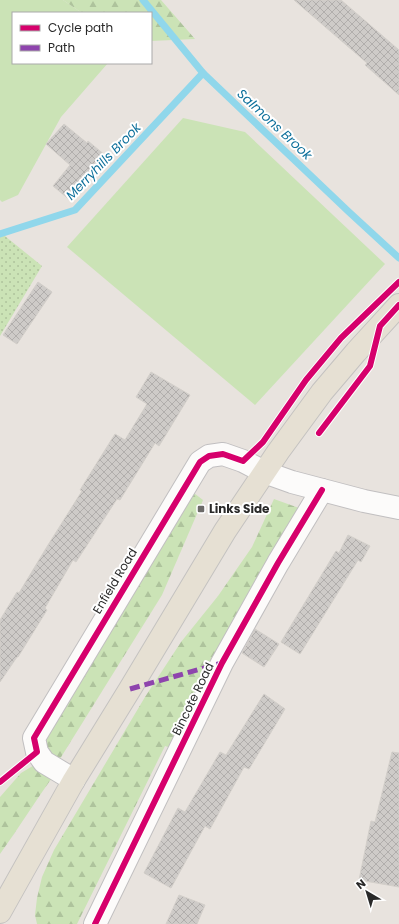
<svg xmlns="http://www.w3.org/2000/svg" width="399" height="924" viewBox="0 0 399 924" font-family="Poppins,sans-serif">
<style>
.grass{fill:#cbe3b6}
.forest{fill:url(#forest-firs)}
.garden{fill:url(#garden-dots)}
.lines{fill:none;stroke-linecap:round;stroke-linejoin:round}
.stream{stroke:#90d7eb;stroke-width:7}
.building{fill:url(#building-cross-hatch);stroke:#d3cfca}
.street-casing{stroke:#c1bfc0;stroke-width:24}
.primary-casing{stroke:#c4c2c0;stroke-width:24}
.street{stroke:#fcfbfa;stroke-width:22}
.primary{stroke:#e6e0d3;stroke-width:22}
.quiet{stroke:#8e44ad;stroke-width:5;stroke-dasharray:10 5;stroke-linecap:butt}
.cycleway-casing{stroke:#fff;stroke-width:8}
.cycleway{stroke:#d6006c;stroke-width:6}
.poi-dot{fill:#6c6a68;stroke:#fff;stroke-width:1.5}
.labels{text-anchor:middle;stroke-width:4;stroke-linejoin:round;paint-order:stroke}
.poi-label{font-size:12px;font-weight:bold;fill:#292929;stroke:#fff;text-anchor:start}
.street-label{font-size:12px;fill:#292929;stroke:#fff}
.water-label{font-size:13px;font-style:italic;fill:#0c6f9a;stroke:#fff}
</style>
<defs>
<pattern id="forest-firs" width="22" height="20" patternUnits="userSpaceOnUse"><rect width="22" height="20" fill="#cbe3b6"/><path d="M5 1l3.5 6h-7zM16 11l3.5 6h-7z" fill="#aec39c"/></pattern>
<pattern id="garden-dots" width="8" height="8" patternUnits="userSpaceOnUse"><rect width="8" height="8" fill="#cbe3b6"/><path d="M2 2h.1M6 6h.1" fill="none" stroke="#aec39c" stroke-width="1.8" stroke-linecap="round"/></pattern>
<pattern id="building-cross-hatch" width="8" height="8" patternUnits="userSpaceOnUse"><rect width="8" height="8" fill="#cecbc8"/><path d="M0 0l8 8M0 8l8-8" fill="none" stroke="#b1aeac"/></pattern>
</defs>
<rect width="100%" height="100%" fill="#e8e3de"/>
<g class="grass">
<polygon points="0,0 63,0 82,13 13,13 13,63 108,63 61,117 18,195 2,202 0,200"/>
<polygon points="183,118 245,132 385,264 255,405 67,247"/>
</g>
<g class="forest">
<polygon points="63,0 161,0 195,39 151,41 151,13 82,13"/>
<polygon points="190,490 203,500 162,595 58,762 43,745 47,736"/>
<polygon points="274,499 299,508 174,749 165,746 77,924 37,924 35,915 37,898 42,877 54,850 145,697 181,642 218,596 252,547"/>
<path d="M36 764 54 775C35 801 19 828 0 854V797L21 773Z"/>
</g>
<polygon class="garden" points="0,232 42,266 0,336"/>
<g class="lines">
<g class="stream">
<polyline points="143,0 203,73 349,212 399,258"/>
<polyline points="0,234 75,210 203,73"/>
</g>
</g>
<g class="building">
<polygon points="294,0 341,0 399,50 399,95 365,65 367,63"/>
<polygon points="64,124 87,143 88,141 106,156 71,201 53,186 70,165 46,144"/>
<polygon points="38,282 52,292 17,344 3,335"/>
<polygon points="151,372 190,395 159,446 155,443 120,500 117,499 76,562 73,560 45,608 47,610 18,657 17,657 0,682 0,620 17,592 19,593 48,545 82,491 80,490 115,434 125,440 147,404 136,397"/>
<polygon points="348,535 370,546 361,562 358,560 300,654 281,642 336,551 339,553"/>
<polygon points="255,629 279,644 264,667 242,653"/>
<polygon points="264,694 285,709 249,769 244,767 210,829 205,826 171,888 144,873 178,808 185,812 220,752 226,755"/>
<polygon points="392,752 399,753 399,887 359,880 371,821 375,822"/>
<polygon points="179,895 205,905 197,924 166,924"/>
</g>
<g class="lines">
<defs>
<g id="street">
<polyline points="74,780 44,762 37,752 34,738 200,462 209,456 223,454 243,461 264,472 292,482 364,501 399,508"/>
<polyline points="95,924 222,663 278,563 322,490"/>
</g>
<polyline id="primary" points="0,912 74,780 130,689 225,531 278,452 322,392 356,352 399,305"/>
</defs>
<use href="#street" class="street-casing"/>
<use href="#primary" class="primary-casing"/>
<use href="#street" class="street"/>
<use href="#primary" class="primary"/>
<polyline class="quiet" points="130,689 222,663"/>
<defs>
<g id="cycleway">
<polyline points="319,433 370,366 380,326 399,305"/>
<polyline points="0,782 37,752 34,738 200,462 209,456 223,454 243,461 263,442 306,380 341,338 399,282"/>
<polyline points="95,924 222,663 278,563 322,490"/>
</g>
</defs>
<use href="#cycleway" class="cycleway-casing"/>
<use href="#cycleway" class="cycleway"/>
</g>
<rect class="poi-dot" x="197" y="505" width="8" height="8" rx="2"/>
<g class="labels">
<g class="poi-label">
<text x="209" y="513">Links Side</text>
</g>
<g class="street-label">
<text transform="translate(115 581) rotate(-59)" y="4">Enfield Road</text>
<text transform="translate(193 699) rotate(-64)" y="4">Bincote Road</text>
</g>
<g class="water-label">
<text transform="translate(275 124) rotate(43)" y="5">Salmons Brook</text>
<text transform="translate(103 161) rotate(-46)" y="5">Merryhills Brook</text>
</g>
</g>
<rect x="12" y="12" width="140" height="52" fill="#ffffff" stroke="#a9a9a9"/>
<rect x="20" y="25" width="20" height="6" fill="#d6006c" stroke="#a9a9a9"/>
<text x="48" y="32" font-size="12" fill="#292929">Cycle path</text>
<rect x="20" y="45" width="20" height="6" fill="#8e44ad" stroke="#a9a9a9"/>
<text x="48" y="52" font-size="12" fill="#292929">Path</text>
<g transform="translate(367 892) rotate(322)" stroke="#ffffff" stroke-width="3" paint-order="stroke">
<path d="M0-3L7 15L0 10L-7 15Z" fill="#292929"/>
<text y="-6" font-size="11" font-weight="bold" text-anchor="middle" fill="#292929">N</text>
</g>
</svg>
